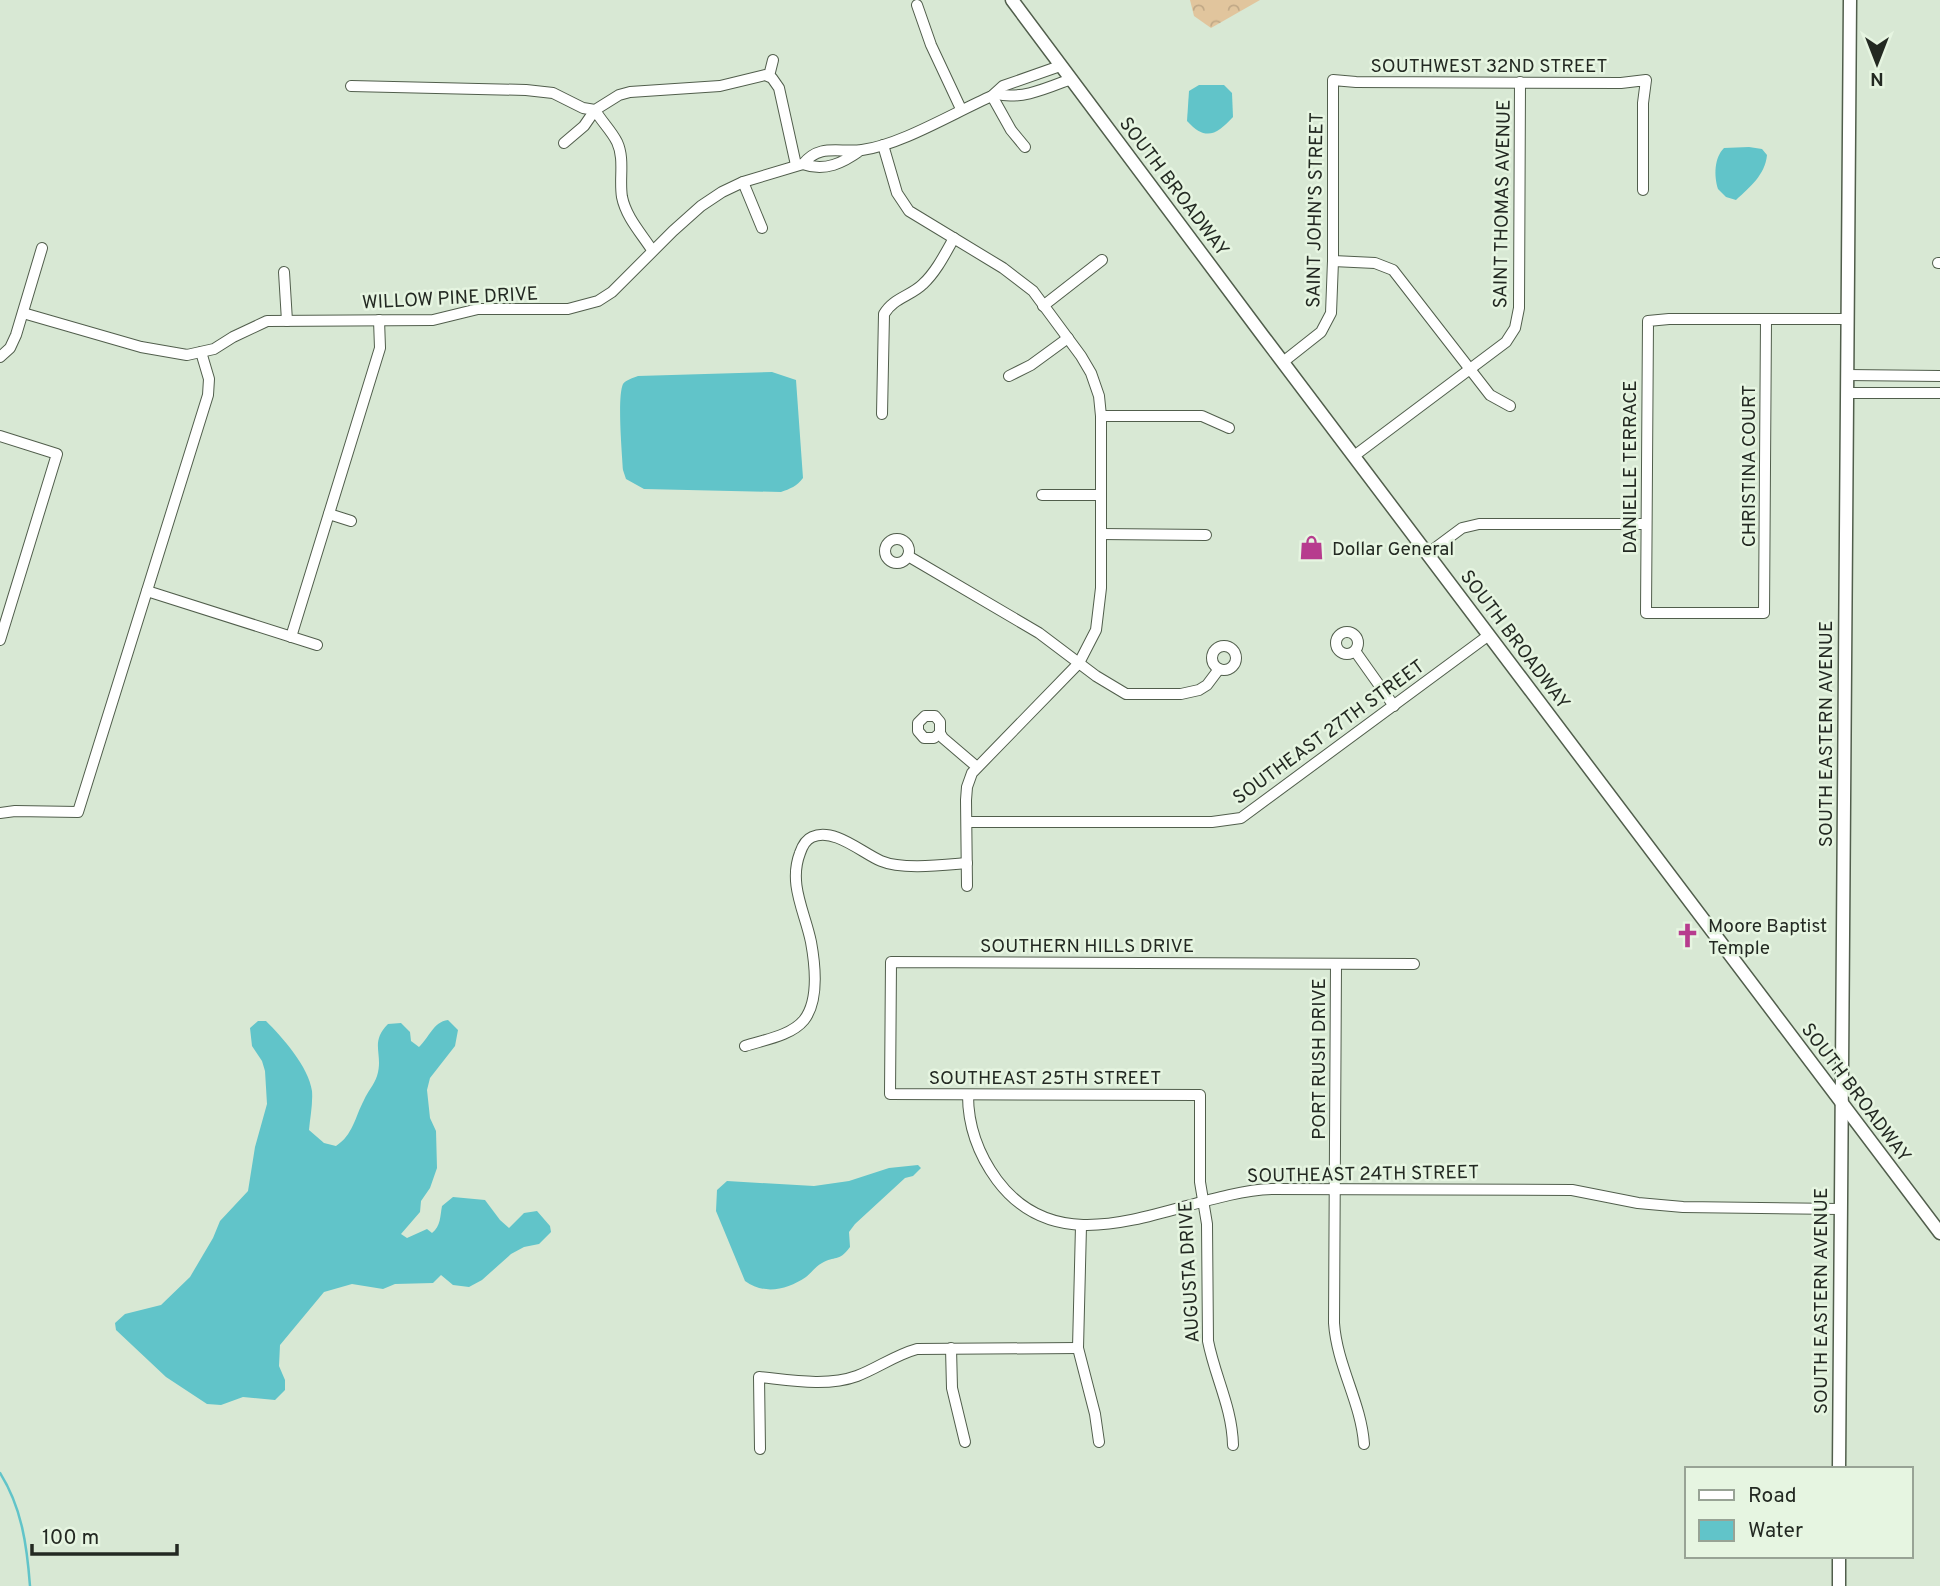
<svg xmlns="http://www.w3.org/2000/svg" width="1940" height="1586" viewBox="0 0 1940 1586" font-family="Overpass,sans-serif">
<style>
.park{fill:url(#park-crowns)}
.water{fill:#61c4c9}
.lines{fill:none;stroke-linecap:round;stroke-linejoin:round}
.stream{stroke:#61c4c9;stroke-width:2.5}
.minor-casing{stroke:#515e4c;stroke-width:12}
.tertiary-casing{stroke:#515e4c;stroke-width:15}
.minor{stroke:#fff;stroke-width:10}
.tertiary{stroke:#fff;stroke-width:12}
.labels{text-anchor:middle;stroke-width:5;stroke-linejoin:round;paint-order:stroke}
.street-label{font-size:19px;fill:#232922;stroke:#e6f5e1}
.poi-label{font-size:19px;fill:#232922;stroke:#e6f5e1;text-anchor:start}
</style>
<defs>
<pattern id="park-crowns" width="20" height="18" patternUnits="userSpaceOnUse" patternTransform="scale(1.75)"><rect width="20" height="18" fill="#e1c59d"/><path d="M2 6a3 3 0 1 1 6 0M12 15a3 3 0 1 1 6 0" fill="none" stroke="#c1a987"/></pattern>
</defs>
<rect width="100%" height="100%" fill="#d8e8d4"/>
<polygon class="park" points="1190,0 1260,0 1211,28 1194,16"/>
<g class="water">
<path d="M1224 85 1232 93 1233 117C1217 134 1206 142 1187 121L1189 91 1199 85Z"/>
<path d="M1749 147 1762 149 1767 155C1765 175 1750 187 1736 200L1726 197 1718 189C1714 176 1714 158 1724 148Z"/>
<path d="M772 372 796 380 803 478C797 486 790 489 781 492L644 489 626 479 623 470C622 453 617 397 623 384 626 380 633 378 638 376Z"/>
<path d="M448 1020 458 1030 455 1046 430 1078 427 1090 430 1118 436 1131 437 1168 430 1188 421 1201 420 1212 401 1234 407 1238 427 1229 432 1233C441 1226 440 1216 442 1206L453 1197 485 1200 500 1220 509 1228 524 1213 537 1211 550 1226 551 1232 539 1244 524 1247 511 1254 482 1280 469 1287 453 1285 441 1275 433 1283 395 1284 383 1289 352 1284 324 1292 280 1345 279 1366 285 1380V1390L275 1400 243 1397 221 1405 207 1404 166 1377 116 1330 115 1323 125 1314 161 1305 190 1277 213 1238 220 1221 248 1191 255 1147 267 1104 265 1071 262 1061 252 1046 250 1028 258 1021H266C282 1037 309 1067 312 1091 313 1104 310 1118 309 1130L324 1143 336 1146C353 1135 355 1117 364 1100 368 1091 374 1085 377 1076 384 1054 369 1043 388 1024L401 1023 410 1032 411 1041 419 1047C429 1038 433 1022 448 1020Z"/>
<path d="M918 1165 921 1168 913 1176 905 1178 855 1224 849 1232 850 1247C838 1263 835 1255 822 1263 816 1266 811 1273 806 1277 787 1290 764 1295 745 1281L716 1211 717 1190 727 1181 814 1186 849 1181 889 1168Z"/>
</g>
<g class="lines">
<path class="stream" d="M0 1473C22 1508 27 1546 30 1586"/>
<defs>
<g id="minor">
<polyline points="917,5 931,45 961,109"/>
<polyline points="769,76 773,60"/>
<polyline points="351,86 526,90 553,93 583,108 595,110 619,95 630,92 720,86 765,75 772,78 779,88 796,165"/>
<path d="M996 94C1022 100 1047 88 1071 79"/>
<polyline points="992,96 1011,130 1025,147"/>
<path d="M564 143 584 126 595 110C601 121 611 130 617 142 625 159 619 179 622 197 626 217 641 233 652 250"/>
<polyline points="883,145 897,193 909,211 1003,268 1033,291 1081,356 1091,373 1099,396 1101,416 1101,588 1096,630 1079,663 972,773 967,787 966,800 967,886"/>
<path d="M861 150C843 163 825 172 803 164 820 143 839 153 862 150 901 145 955 112 992 96L1003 86 1060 66"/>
<polyline points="743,182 762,228"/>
<polyline points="1333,261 1375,263 1393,270 1490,395 1510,406"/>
<polyline points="1938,263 1940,263"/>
<polyline points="284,272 287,321"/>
<polyline points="1043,306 1102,260"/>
<polyline points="23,313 141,347 187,355 214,349 233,337 267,321 433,320 478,309 568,309 598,301 612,292 673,231 701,206 722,192 743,182 803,164"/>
<polyline points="1766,320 1764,613 1646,613 1648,321 1669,319 1848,319"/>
<polyline points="0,357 10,348 16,335 42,248"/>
<polyline points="1283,362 1321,332 1331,313 1333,261 1333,80 1356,82 1621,83 1646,80 1643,103 1643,190"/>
<polyline points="1847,375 1940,376"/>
<polyline points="1009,376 1031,365 1068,338"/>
<polyline points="1847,393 1940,393"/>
<path d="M882 414 884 314C893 298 911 296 923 284 936 272 945 254 954 238"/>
<polyline points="1101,416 1202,416 1229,428"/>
<polyline points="0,436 57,454 0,640"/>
<polyline points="1354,456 1506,342 1515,328 1519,308 1520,82"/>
<polyline points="1042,495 1101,495"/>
<polyline points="329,514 351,521"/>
<polyline points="1101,534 1206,535"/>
<circle cx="897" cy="551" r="12"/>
<polyline points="1427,554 1462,528 1479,524 1646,524"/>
<polyline points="908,556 1039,633 1096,676 1126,694 1181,694 1199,690 1207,685 1219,669"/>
<polyline points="147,591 317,645"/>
<circle cx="1347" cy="643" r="11"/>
<polyline points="291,637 380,348 379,320"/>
<circle cx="1224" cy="658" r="12"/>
<polyline points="1355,651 1394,706"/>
<polyline points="940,733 934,738 924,738 918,731 918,723 925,716 935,716 940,722 940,733 943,738 977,767"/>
<polyline points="0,813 15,811 78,812 208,395 209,379 201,352"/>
<polyline points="967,822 1212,822 1241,818 1489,635"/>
<path d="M1336 964 1334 1323C1337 1366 1361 1402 1364 1444"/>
<path d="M745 1046C763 1040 791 1036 804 1020 819 1001 815 964 811 942 805 912 788 884 800 853 802 847 805 840 812 837 834 827 862 853 881 861 902 870 943 865 967 863"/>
<path d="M968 1095C968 1127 978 1154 997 1180 1067 1274 1182 1192 1272 1189L1572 1190 1638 1203 1683 1207 1840 1209"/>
<polyline points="1081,1226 1078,1348 1095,1414 1099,1442"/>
<polyline points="951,1348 952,1388 965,1442"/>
<path d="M1233 1445C1232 1407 1215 1377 1208 1341L1207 1224 1200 1182V1095L890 1094 891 962 1414 964"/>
<path d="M760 1449 759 1377C789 1380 827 1387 857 1376 878 1368 895 1355 917 1349L1078 1348"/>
</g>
<g id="tertiary">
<polyline points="1012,0 1263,336 1940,1233"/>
<polyline points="1839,1469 1850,0"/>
<polyline points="1839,1556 1839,1586"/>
</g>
</defs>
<use href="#minor" class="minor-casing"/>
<use href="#tertiary" class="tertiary-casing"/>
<use href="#minor" class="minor"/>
<use href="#tertiary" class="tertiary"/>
</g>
<defs>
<symbol id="shop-bare" viewBox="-9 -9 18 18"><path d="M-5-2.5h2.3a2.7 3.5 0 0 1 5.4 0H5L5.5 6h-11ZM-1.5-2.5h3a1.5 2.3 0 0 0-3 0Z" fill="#b73c8e" stroke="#e6f5e1" stroke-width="2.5" paint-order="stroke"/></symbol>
<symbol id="church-bare" viewBox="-9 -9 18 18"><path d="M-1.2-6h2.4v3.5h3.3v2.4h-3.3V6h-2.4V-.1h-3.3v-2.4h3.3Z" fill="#b73c8e" stroke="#e6f5e1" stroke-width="2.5" paint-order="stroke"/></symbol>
</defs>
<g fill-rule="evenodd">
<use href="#shop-bare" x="1294" y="530" width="35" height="35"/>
<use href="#church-bare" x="1670" y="918" width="35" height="35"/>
</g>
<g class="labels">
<g class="street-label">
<text x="1489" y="72">SOUTHWEST 32ND STREET</text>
<text transform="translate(1175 186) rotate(53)" y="7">SOUTH BROADWAY</text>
<text transform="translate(1501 204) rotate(-89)" y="7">SAINT THOMAS AVENUE</text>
<text transform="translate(1314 210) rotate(-89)" y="7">SAINT JOHN'S STREET</text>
<text transform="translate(450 297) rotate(-3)" y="7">WILLOW PINE DRIVE</text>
<text transform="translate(1748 466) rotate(-90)" y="7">CHRISTINA COURT</text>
<text transform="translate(1629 467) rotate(-90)" y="7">DANIELLE TERRACE</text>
<text transform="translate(1516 639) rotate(53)" y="7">SOUTH BROADWAY</text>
<text transform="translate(1328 731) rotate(-36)" y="7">SOUTHEAST 27TH STREET</text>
<text transform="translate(1825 734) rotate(-90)" y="7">SOUTH EASTERN AVENUE</text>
<text x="1087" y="952">SOUTHERN HILLS DRIVE</text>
<text transform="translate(1318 1059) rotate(-90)" y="7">PORT RUSH DRIVE</text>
<text x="1045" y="1084">SOUTHEAST 25TH STREET</text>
<text transform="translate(1857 1092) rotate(53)" y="7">SOUTH BROADWAY</text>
<text transform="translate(1363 1173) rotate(-1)" y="7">SOUTHEAST 24TH STREET</text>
<text transform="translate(1188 1272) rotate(-93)" y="7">AUGUSTA DRIVE</text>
<text transform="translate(1820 1301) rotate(-90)" y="7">SOUTH EASTERN AVENUE</text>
</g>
<g class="poi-label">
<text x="1332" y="555">Dollar General</text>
<text x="1708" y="932">Moore Baptist<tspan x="1708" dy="22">Temple</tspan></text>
</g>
</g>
<rect x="1685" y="1467" width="228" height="91" fill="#e6f5e1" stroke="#98a395" stroke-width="2"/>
<rect x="1699" y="1490" width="35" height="10" fill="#ffffff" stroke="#98a395" stroke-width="2"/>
<text x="1748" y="1502" font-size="21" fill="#232922">Road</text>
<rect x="1699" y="1520" width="35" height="21" fill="#61c4c9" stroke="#98a395" stroke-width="2"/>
<text x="1748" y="1537" font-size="21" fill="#232922">Water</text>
<g transform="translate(1877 63) rotate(180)" stroke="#e6f5e1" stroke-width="5" paint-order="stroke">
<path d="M0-5L12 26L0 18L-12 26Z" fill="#232922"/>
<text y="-10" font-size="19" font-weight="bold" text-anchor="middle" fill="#232922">N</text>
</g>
<path d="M32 1544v10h145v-10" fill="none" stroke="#232922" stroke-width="3.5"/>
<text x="42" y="1544" font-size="21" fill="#232922" stroke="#e6f5e1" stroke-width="5" paint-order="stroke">100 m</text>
</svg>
